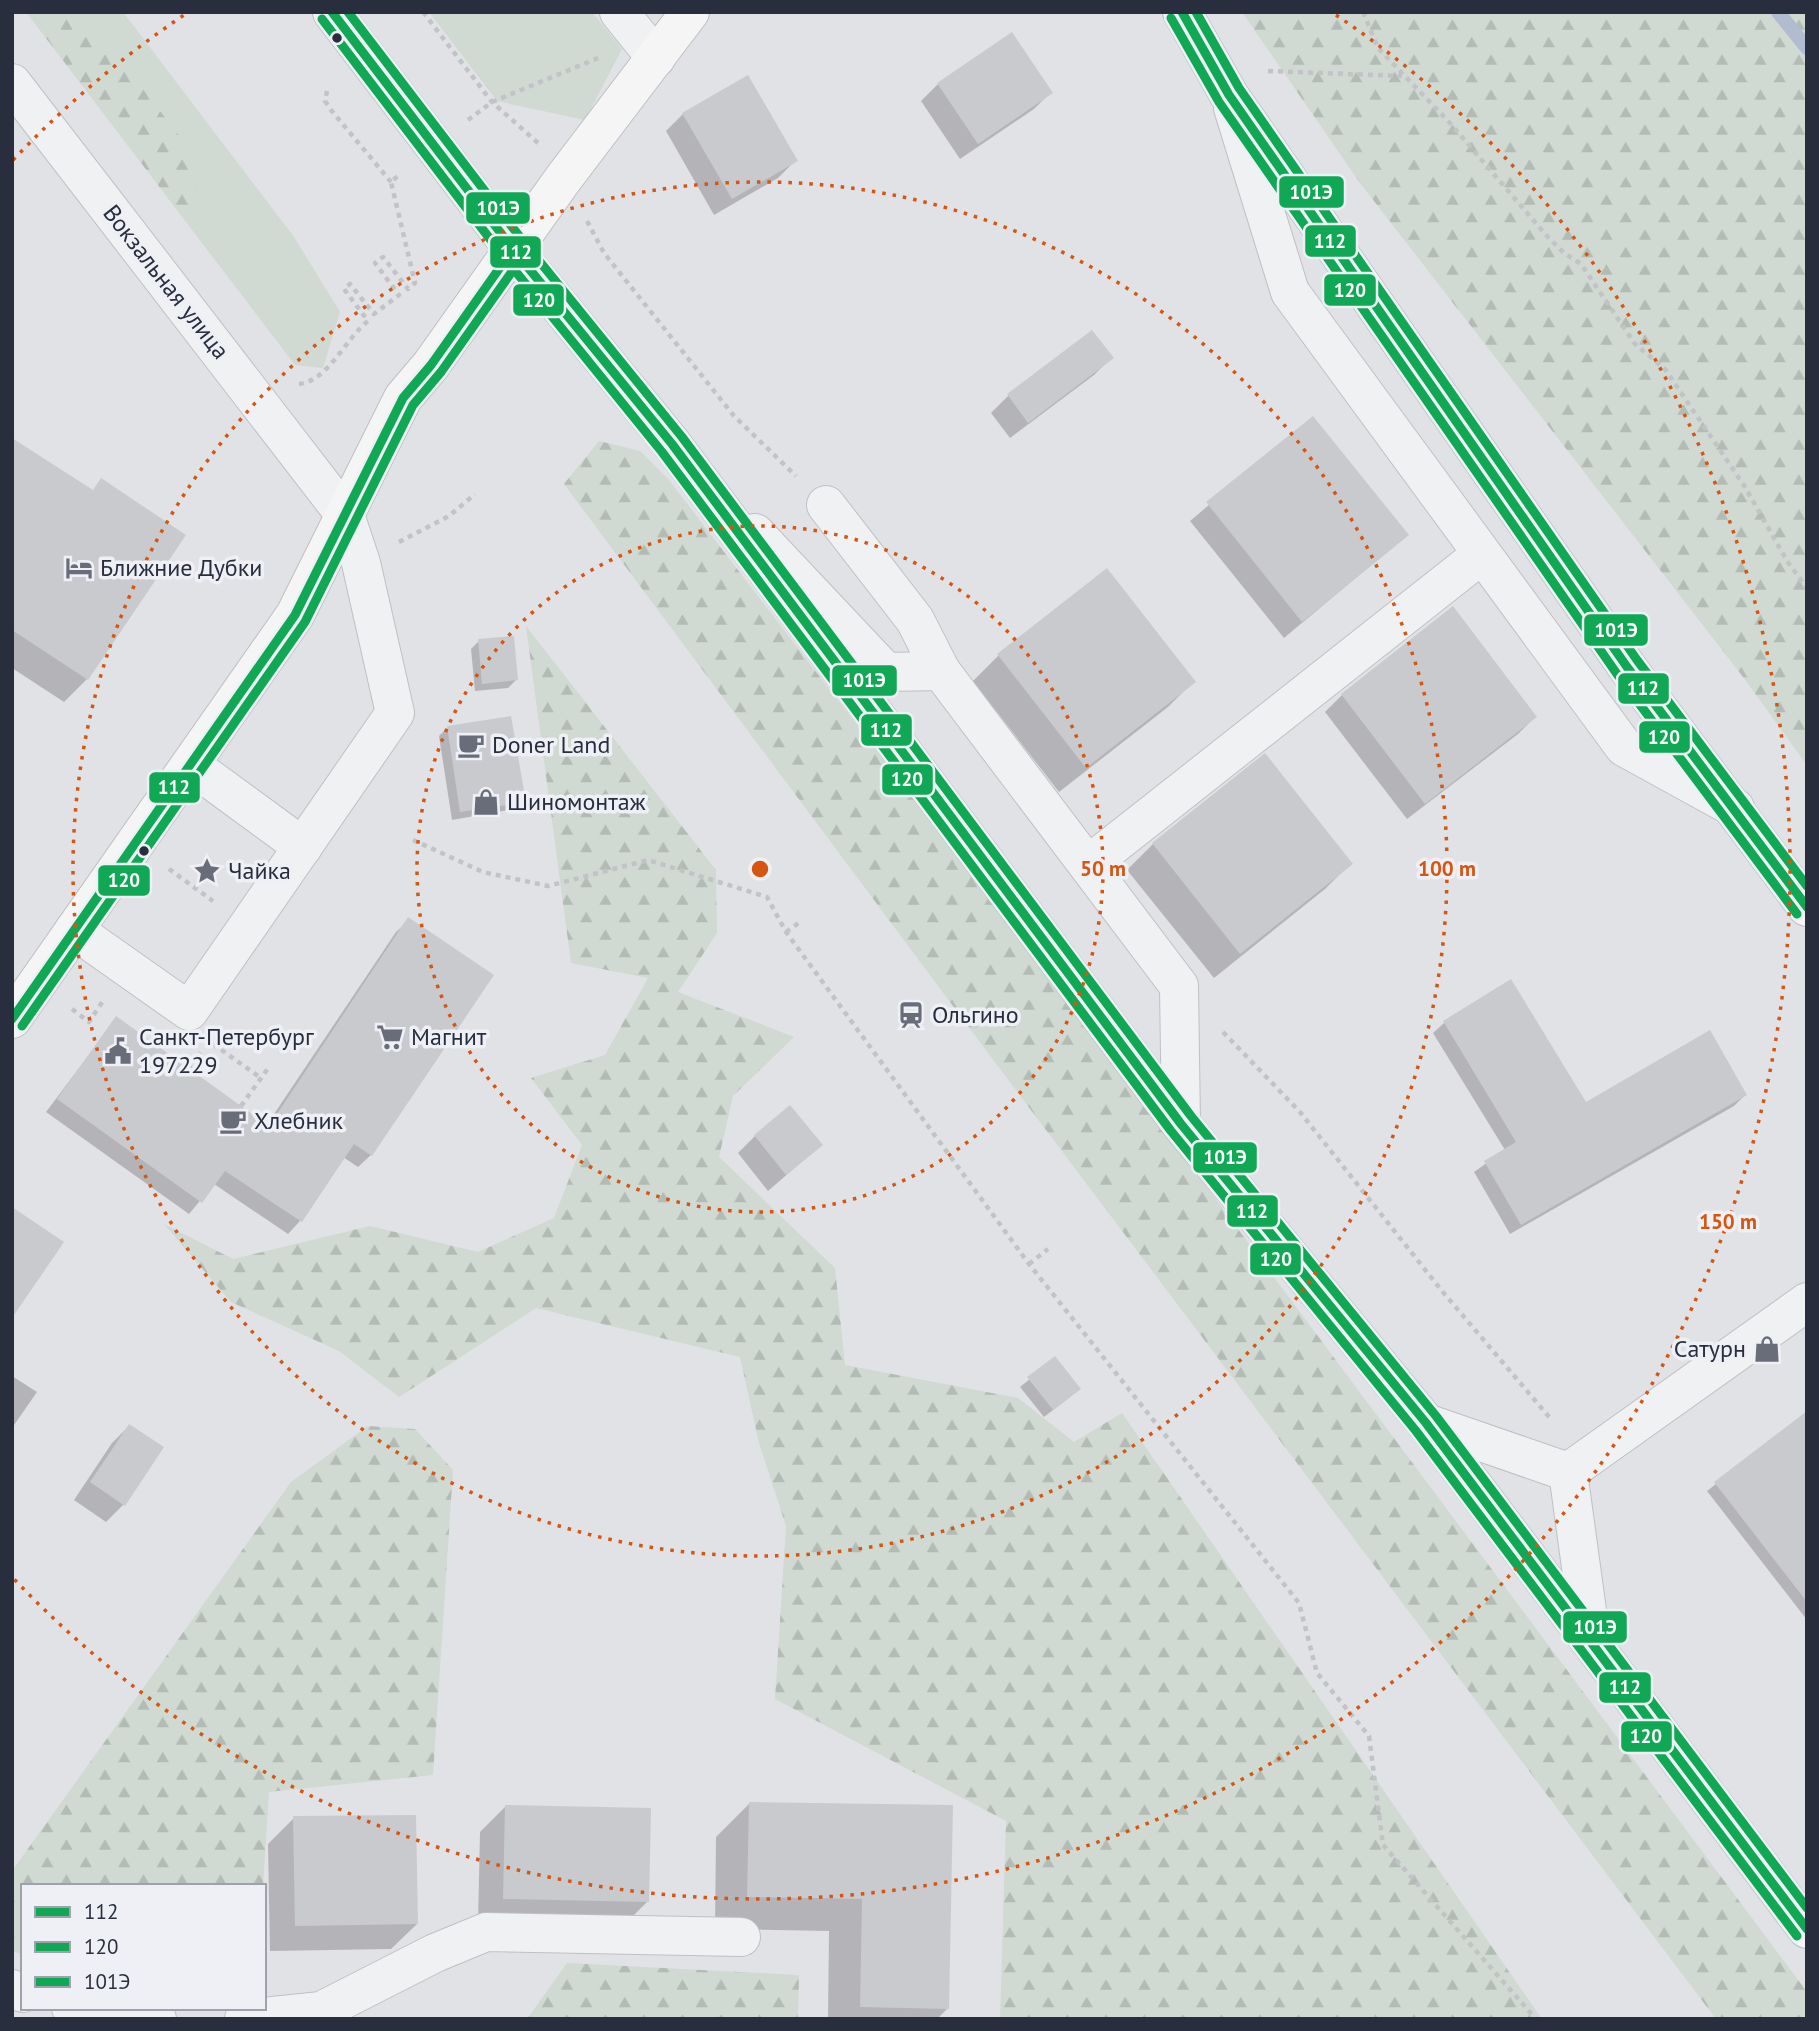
<svg xmlns="http://www.w3.org/2000/svg" width="1819" height="2031" viewBox="0 0 1819 2031" font-family="'PT Sans',sans-serif">
<style>
.green{fill:#d0d9d2}
.forest{fill:url(#forest-firs)}
.shadow{fill:#0003}
.lines{fill:none;stroke-linecap:round;stroke-linejoin:round}
.stream{stroke:#b1bcd0;stroke-width:14}
.building{fill:#c9cace}
.minor-casing{stroke:#bfc0c4;stroke-width:40}
.major-casing{stroke:#bebfc3;stroke-width:40}
.path{stroke:#c2c3c7;stroke-width:4.5;stroke-dasharray:5 5;stroke-linecap:butt}
.minor{stroke:#f0f1f3;stroke-width:38}
.major{stroke:#f5f5f6;stroke-width:38}
.bus-1-casing{stroke:#eef0f5;stroke-width:14}
.bus-2-casing{stroke:#eef0f5;stroke-width:14}
.bus-3-casing{stroke:#eef0f5;stroke-width:14}
.bus-1{stroke:#10a855;stroke-width:9}
.bus-2{stroke:#10a855;stroke-width:9}
.bus-3{stroke:#10a855;stroke-width:9}
.ring{fill:none;stroke:#d55511;stroke-width:3.5;stroke-dasharray:3.5 7}
.bus-dot{fill:#292e3e;stroke:#eef0f5;stroke-width:2.5}
.labels{text-anchor:middle;stroke-width:7;stroke-linejoin:round;paint-order:stroke}
.street-label{font-size:24px;fill:#292e3e;stroke:#eef0f5}
.poi-label{font-size:24px;fill:#292e3e;stroke:#eef0f5;text-anchor:start}
.centre{fill:#d55511;stroke:#eef0f5;stroke-width:3.5}
.ring-label{font-size:21px;text-anchor:middle;font-weight:bold;fill:#d55511;stroke:#eef0f5;stroke-width:7;stroke-linejoin:round;paint-order:stroke}
.line-badge{stroke:#eef0f5;stroke-width:2.5}
.badge-label{font-size:19px;text-anchor:middle;font-weight:bold;fill:#fff}
</style>
<defs>
<pattern id="forest-firs" width="22" height="20" patternUnits="userSpaceOnUse" patternTransform="scale(1.75)"><rect width="22" height="20" fill="#d0d9d2"/><path d="M5 1l3.5 6h-7zM16 11l3.5 6h-7z" fill="#b3bbb5"/></pattern>
</defs>
<rect width="100%" height="100%" fill="#e1e2e6"/>
<g class="green">
<polygon points="84,12 123,12 294,237 340,312 323,368 295,365 183,218 202,167"/>
<polygon points="429,12 592,12 622,49 585,120 497,101"/>
</g>
<g class="forest">
<polygon points="26,12 84,12 203,167 183,218"/>
<polygon points="1242,12 1807,12 1807,765 1743,677 1360,183"/>
<polygon points="599,441 640,451 669,480 1056,985 1807,1992 1807,2019 1716,2019 991,1057 564,484"/>
<polygon points="526,626 716,870 717,933 678,992 794,1037 733,1096 719,1157 835,1268 845,1365 1018,1398 1074,1442 1122,1413 1542,2019 1000,2019 1006,1821 775,1699 786,1526 759,1443 740,1357 536,1308 399,1397 339,1351 231,1302 164,1224 233,1259 370,1226 478,1252 554,1218 582,1145 531,1078 605,1055 648,978 571,963"/>
<polygon points="368,1426 415,1429 453,1470 433,1775 269,1792 263,1886 23,1886 23,1955 12,1951 12,1871 291,1482"/>
<polygon points="567,1963 799,1975 798,2019 527,2019"/>
</g>
<g class="shadow">
<polygon points="938,84 1051,92 1034,109 960,159 921,101"/>
<polygon points="683,114 795,161 778,178 714,215 666,131"/>
<polygon points="1092,333 1111,358 1094,375 1010,438 991,413 1008,396"/>
<polygon points="1312,418 1407,535 1284,638 1190,521"/>
<polygon points="102,480 87,679 64,702 12,668 12,601"/>
<polygon points="1107,571 1194,681 1168,707 1059,792 973,681 998,656"/>
<polygon points="479,641 516,680 508,688 475,691 471,649"/>
<polygon points="1342,695 1535,717 1518,734 1407,819 1325,712"/>
<polygon points="447,728 524,801 515,809 452,820 439,736"/>
<polygon points="1265,756 1351,863 1325,889 1214,978 1127,870 1153,844"/>
<polygon points="409,920 371,1155 358,1167 343,1157 300,1221 288,1234 214,1184 189,1214 46,1112 116,1019 266,1126 396,932"/>
<polygon points="1510,982 1585,1104 1745,1095 1734,1106 1510,1234 1474,1172 1505,1150 1433,1033 1444,1023"/>
<polygon points="755,1136 821,1145 768,1191 738,1153"/>
<polygon points="1055,1359 1070,1397 1044,1417 1020,1387"/>
<polygon points="12,1376 37,1392 12,1428"/>
<polygon points="1807,1413 1807,1620 1707,1491"/>
<polygon points="129,1426 123,1505 106,1522 74,1500 112,1443"/>
<polygon points="750,1803 951,1807 948,2008 937,2019 828,2019 829,1931 715,1929 716,1837"/>
<polygon points="505,1807 648,1901 622,1927 478,1924 480,1832"/>
<polygon points="294,1818 417,1924 391,1949 270,1951 268,1844"/>
</g>
<g class="lines">
<polyline class="stream" points="1778,12 1807,48"/>
</g>
<g class="building">
<polygon points="1012,32 1053,93 978,144 937,83"/>
<polygon points="748,75 798,161 732,199 682,113"/>
<polygon points="1092,330 1114,358 1028,423 1007,394"/>
<polygon points="1313,416 1409,535 1302,622 1206,502"/>
<polygon points="12,438 93,490 101,478 186,535 88,680 12,630"/>
<polygon points="1107,568 1196,682 1086,768 997,654"/>
<polygon points="1453,606 1537,717 1425,804 1341,694"/>
<polygon points="514,636 518,680 482,684 478,639"/>
<polygon points="511,716 526,802 460,812 447,726"/>
<polygon points="1265,753 1353,864 1240,954 1152,843"/>
<polygon points="408,917 494,975 372,1156 354,1144 302,1222 225,1171 202,1203 57,1099 116,1016 269,1126"/>
<polygon points="1511,979 1586,1102 1710,1030 1747,1095 1521,1225 1484,1161 1516,1142 1443,1021"/>
<polygon points="790,1105 823,1145 786,1175 754,1135"/>
<polygon points="12,1207 64,1242 12,1318"/>
<polygon points="1055,1356 1081,1389 1053,1410 1027,1377"/>
<polygon points="1807,1411 1807,1602 1714,1482"/>
<polygon points="129,1424 164,1447 125,1506 90,1482"/>
<polygon points="749,1802 953,1805 949,2009 860,2007 862,1899 747,1897"/>
<polygon points="505,1805 651,1808 649,1902 503,1899"/>
<polygon points="416,1815 418,1924 295,1926 293,1816"/>
</g>
<g class="lines">
<defs>
<g id="minor">
<polyline points="619,12 656,58"/>
<polyline points="12,83 345,515 361,563 395,713 189,1011 74,930"/>
<polyline points="1233,108 1290,292 1624,747 1735,808"/>
<polyline points="826,505 915,620 941,671"/>
<polyline points="755,533 886,672 941,671 1179,986 1181,1124"/>
<polyline points="191,765 303,847"/>
<polyline points="1088,865 1481,555"/>
<polyline points="1426,1423 1568,1472"/>
<polyline points="1568,1472 1807,1302"/>
<polyline points="1568,1472 1591,1640"/>
<polyline points="12,1989 23,1993"/>
<polyline points="71,2008 157,2019"/>
<polyline points="244,2019 321,2011 435,1953 486,1932 741,1937"/>
</g>
<g id="major">
<polyline points="332,12 513,249 672,444 1181,1124 1426,1423 1807,1929"/>
<polyline points="1182,12 1229,95 1627,667 1807,907"/>
<polyline points="12,1019 295,615 403,398 431,365 563,179 690,12"/>
</g>
</defs>
<use href="#minor" class="minor-casing"/>
<use href="#major" class="major-casing"/>
<g class="path">
<polyline points="423,12 492,102 538,143"/>
<polyline points="1363,12 1378,48 1449,122 1546,235 1564,253 1581,264 1635,344 1665,369 1745,487 1787,561 1807,588"/>
<polyline points="1268,71 1402,76"/>
<polyline points="327,91 325,101 331,110 391,182"/>
<polyline points="468,120 492,102 598,58"/>
<polyline points="587,221 604,253 734,416 796,476"/>
<path d="M299 384C328 381 346 338 368 321L344 289 350 284 374 314 399 295 375 263 383 257 408 289 415 283 391 182 400 174"/>
<polyline points="399,542 449,516 475,494"/>
<polyline points="413,840 483,872 548,886 648,860 767,897 786,932 1029,1264 1299,1603 1317,1673 1369,1736 1383,1845 1536,2019"/>
<polyline points="169,869 213,901"/>
<polyline points="786,932 800,922"/>
<polyline points="72,1009 89,1022 103,1001"/>
<polyline points="1223,1032 1300,1112 1442,1291 1550,1418"/>
<polyline points="213,1044 261,1078"/>
<polyline points="188,1069 200,1052"/>
<polyline points="241,1106 269,1067"/>
<polyline points="1029,1264 1048,1249"/>
</g>
<use href="#minor" class="minor"/>
<use href="#major" class="major"/>
<defs>
<g id="bus-1">
<polyline points="332,12 513,249 672,444 1181,1124 1426,1423 1807,1929"/>
<polyline points="1182,12 1229,95 1627,667 1807,907"/>
<polyline points="12,1019 295,615 403,398 431,365 513,249"/>
</g>
<g id="bus-2">
<polyline points="1171,18 1219,102 1617,674 1797,914"/>
<polyline points="322,19 503,256 662,452 1171,1131 1416,1431 1797,1936"/>
<polyline points="22,1026 305,622 413,405 441,372 523,256"/>
</g>
<g id="bus-3">
<polyline points="348,12 523,241 682,437 1191,1116 1436,1416 1807,1908"/>
<polyline points="1196,12 1239,88 1637,660 1807,886"/>
</g>
</defs>
<use href="#bus-1" class="bus-1-casing"/>
<use href="#bus-2" class="bus-2-casing"/>
<use href="#bus-3" class="bus-3-casing"/>
<use href="#bus-1" class="bus-1"/>
<use href="#bus-2" class="bus-2"/>
<use href="#bus-3" class="bus-3"/>
</g>
<g class="ring">
<circle cx="760" cy="869" r="343"/>
<circle cx="760" cy="869" r="687"/>
<path d="M13 160A1030 1030 0 0 1 184 15M1336 15A1030 1030 0 1 1 13 1578"/>
</g>
<defs>
<symbol id="hotel-bare" viewBox="-9 -9 18 18"><path d="M-6-4.5h1.5V1H6V5H4.5V3h-9V5H-6ZM-4 0a1.8 1.8 0 1 1 3.6 0ZM.5 0V-2.5h3Q6-2.5 6 0Z" fill="#696d79" stroke="#eef0f5" stroke-width="2.5" paint-order="stroke"/></symbol>
<symbol id="cafe-bare" viewBox="-9 -9 18 18"><path d="M-5.5-4.5H6V0H3Q3 3.5 0 3.5H-2.5Q-5.5 3.5-5.5 0ZM3-3.2v2h1.7v-2ZM-6 4.5H4V6H-6Z" fill="#696d79" stroke="#eef0f5" stroke-width="2.5" paint-order="stroke"/></symbol>
<symbol id="shop-bare" viewBox="-9 -9 18 18"><path d="M-5-2.5h2.3a2.7 3.5 0 0 1 5.4 0H5L5.5 6h-11ZM-1.5-2.5h3a1.5 2.3 0 0 0-3 0Z" fill="#696d79" stroke="#eef0f5" stroke-width="2.5" paint-order="stroke"/></symbol>
<symbol id="sight-bare" viewBox="-9 -9 18 18"><path d="M0-6L1.8-2.2L6-1.7L2.9 1.2L3.7 5.4L0 3.3L-3.7 5.4L-2.9 1.2L-6-1.7L-1.8-2.2Z" fill="#696d79" stroke="#eef0f5" stroke-width="2.5" paint-order="stroke"/></symbol>
<symbol id="station-bare" viewBox="-9 -9 18 18"><path d="M-3-6H3Q5-6 5-4V2Q5 4 3 4L4.5 6H3L1.5 4h-3L-3 6H-4.5L-3 4Q-5 4-5 2V-4Q-5-6-3-6ZM-3.5-4v3h7v-3ZM-3.5 1v1.5H-2V1ZM2 1v1.5H3.5V1Z" fill="#696d79" stroke="#eef0f5" stroke-width="2.5" paint-order="stroke"/></symbol>
<symbol id="supermarket-bare" viewBox="-9 -9 18 18"><path d="M-6-5.5h2.5l.6 2H6L4.5 2H-2.5L-4.4-4H-6ZM-1.5 3.2a1.3 1.3 0 1 0 .1 0ZM3 3.2a1.3 1.3 0 1 0 .1 0Z" fill="#696d79" stroke="#eef0f5" stroke-width="2.5" paint-order="stroke"/></symbol>
<symbol id="civic-bare" viewBox="-9 -9 18 18"><path d="M-.6-6.5H3V-4.5H.6V-3L4-1V1h2V6H-6V1h2V-1L-.6-3ZM-1.2 2.5V6h2.4V2.5Z" fill="#696d79" stroke="#eef0f5" stroke-width="2.5" paint-order="stroke"/></symbol>
</defs>
<g fill-rule="evenodd">
<use href="#hotel-bare" x="60" y="549" width="38" height="38"/>
<use href="#cafe-bare" x="452" y="726" width="38" height="38"/>
<use href="#shop-bare" x="467" y="783" width="38" height="38"/>
<use href="#sight-bare" x="188" y="852" width="38" height="38"/>
<use href="#station-bare" x="892" y="996" width="38" height="38"/>
<use href="#supermarket-bare" x="371" y="1018" width="38" height="38"/>
<use href="#civic-bare" x="99" y="1032" width="38" height="38"/>
<use href="#cafe-bare" x="214" y="1102" width="38" height="38"/>
<use href="#shop-bare" x="1748" y="1330" width="38" height="38"/>
</g>
<g class="bus-dot">
<circle cx="337" cy="38" r="6"/>
<circle cx="144" cy="851" r="6"/>
</g>
<g class="labels">
<g class="street-label">
<text transform="translate(166 282) rotate(52)" y="8">Вокзальная улица</text>
</g>
<g class="poi-label">
<text x="100" y="576">Ближние Дубки</text>
<text x="492" y="753">Doner Land</text>
<text x="507" y="810">Шиномонтаж</text>
<text x="228" y="879">Чайка</text>
<text x="932" y="1023">Ольгино</text>
<text x="139" y="1045">Санкт-Петербург<tspan x="139" dy="28">197229</tspan></text>
<text x="411" y="1045">Магнит</text>
<text x="254" y="1129">Хлебник</text>
<text x="1746" y="1357" text-anchor="end">Сатурн</text>
</g>
</g>
<circle cx="760" cy="869" r="10" class="centre"/>
<g class="ring-label">
<text x="1103" y="876">50 m</text>
<text x="1447" y="876">100 m</text>
<text x="1728" y="1229">150 m</text>
</g>
<g class="line-badge">
<rect x="1278" y="175" width="67" height="34" rx="7" fill="#10a855"/>
<rect x="465" y="191" width="66" height="34" rx="7" fill="#10a855"/>
<rect x="1304" y="224" width="53" height="34" rx="7" fill="#10a855"/>
<rect x="489" y="235" width="53" height="34" rx="7" fill="#10a855"/>
<rect x="1323" y="273" width="54" height="34" rx="7" fill="#10a855"/>
<rect x="512" y="283" width="53" height="34" rx="7" fill="#10a855"/>
<rect x="1583" y="613" width="66" height="34" rx="7" fill="#10a855"/>
<rect x="831" y="664" width="67" height="33" rx="7" fill="#10a855"/>
<rect x="1617" y="672" width="53" height="33" rx="7" fill="#10a855"/>
<rect x="860" y="713" width="53" height="34" rx="7" fill="#10a855"/>
<rect x="1638" y="720" width="53" height="34" rx="7" fill="#10a855"/>
<rect x="881" y="763" width="53" height="33" rx="7" fill="#10a855"/>
<rect x="148" y="771" width="53" height="33" rx="7" fill="#10a855"/>
<rect x="97" y="864" width="54" height="33" rx="7" fill="#10a855"/>
<rect x="1192" y="1141" width="66" height="33" rx="7" fill="#10a855"/>
<rect x="1226" y="1194" width="53" height="34" rx="7" fill="#10a855"/>
<rect x="1249" y="1242" width="53" height="34" rx="7" fill="#10a855"/>
<rect x="1562" y="1610" width="66" height="34" rx="7" fill="#10a855"/>
<rect x="1598" y="1671" width="54" height="33" rx="7" fill="#10a855"/>
<rect x="1620" y="1720" width="53" height="33" rx="7" fill="#10a855"/>
</g>
<g class="badge-label">
<text x="1311" y="199">101Э</text>
<text x="498" y="215">101Э</text>
<text x="1330" y="248">112</text>
<text x="516" y="259">112</text>
<text x="1350" y="297">120</text>
<text x="539" y="307">120</text>
<text x="1616" y="637">101Э</text>
<text x="864" y="687">101Э</text>
<text x="1643" y="695">112</text>
<text x="886" y="737">112</text>
<text x="1664" y="744">120</text>
<text x="907" y="786">120</text>
<text x="174" y="794">112</text>
<text x="124" y="887">120</text>
<text x="1225" y="1164">101Э</text>
<text x="1252" y="1218">112</text>
<text x="1276" y="1266">120</text>
<text x="1595" y="1634">101Э</text>
<text x="1625" y="1694">112</text>
<text x="1646" y="1743">120</text>
</g>
<rect width="1819" height="2031" fill="none" stroke="#292e3e" stroke-width="28"/>
<rect x="21" y="1884" width="245" height="126" fill="#eef0f5" stroke="#9fa2ac" stroke-width="2"/>
<rect x="35" y="1907" width="35" height="10" fill="#10a855" stroke="#9fa2ac" stroke-width="2"/>
<text x="84" y="1919" font-size="21" fill="#292e3e">112</text>
<rect x="35" y="1942" width="35" height="10" fill="#10a855" stroke="#9fa2ac" stroke-width="2"/>
<text x="84" y="1954" font-size="21" fill="#292e3e">120</text>
<rect x="35" y="1977" width="35" height="10" fill="#10a855" stroke="#9fa2ac" stroke-width="2"/>
<text x="84" y="1989" font-size="21" fill="#292e3e">101Э</text>
</svg>
